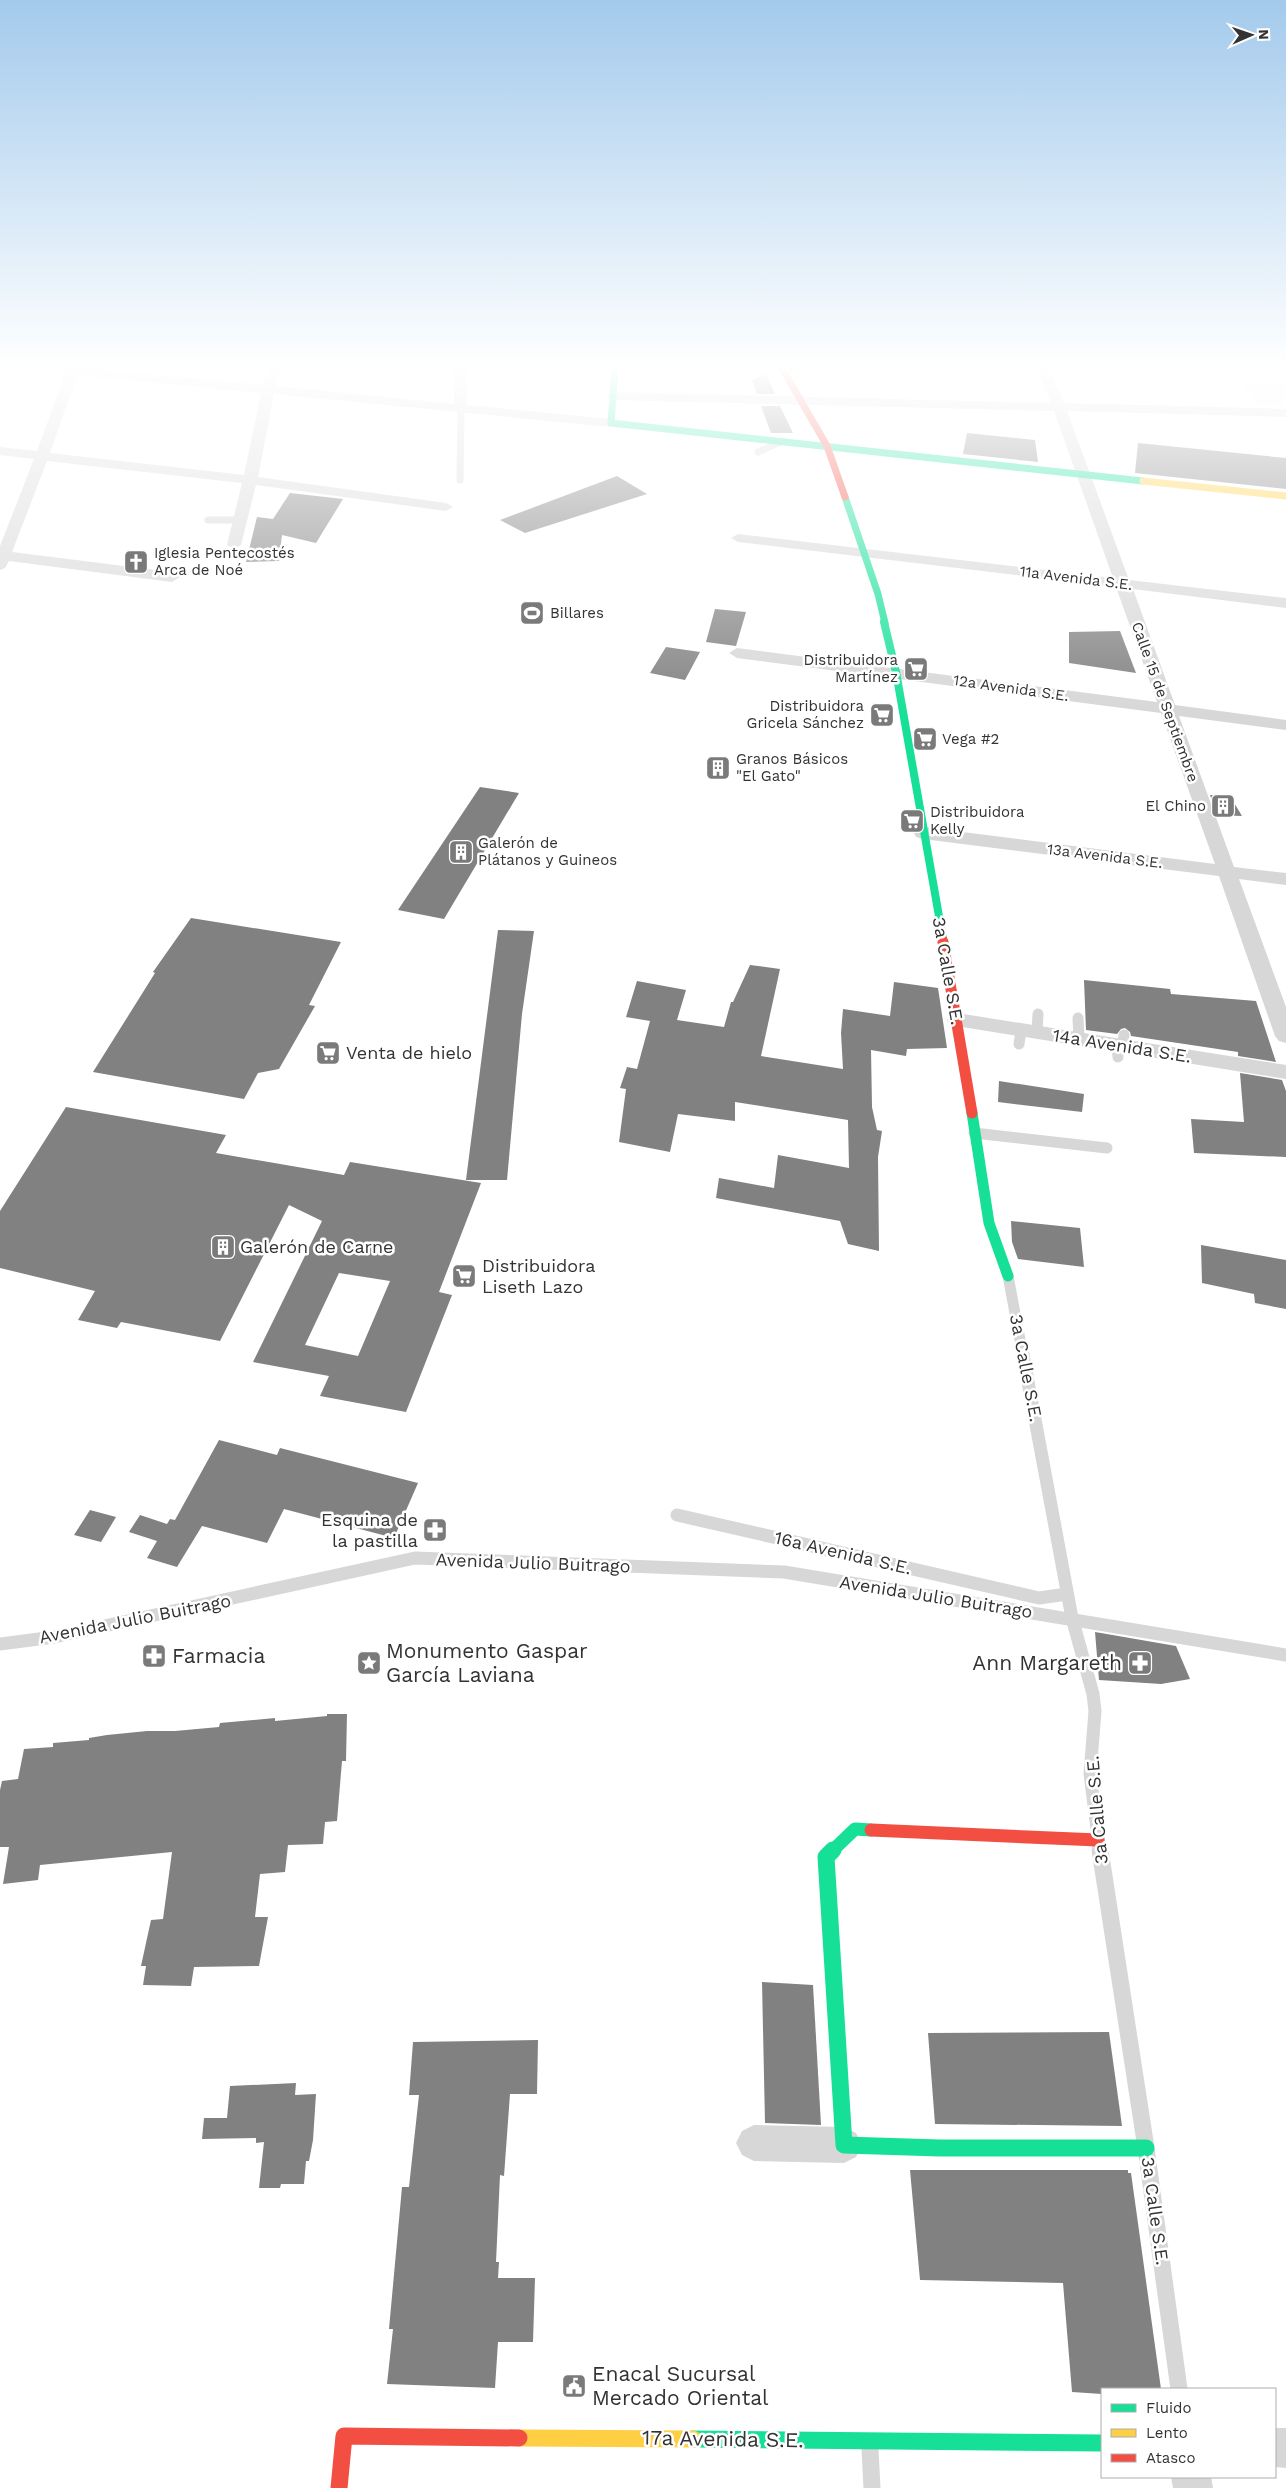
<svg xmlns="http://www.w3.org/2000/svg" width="1286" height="2488" viewBox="0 0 1286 2488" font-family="'Work Sans',sans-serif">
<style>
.green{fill:#f1f5ed}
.building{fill:#818181;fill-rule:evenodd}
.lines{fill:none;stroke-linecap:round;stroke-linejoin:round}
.lane-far3{stroke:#d7d7d7;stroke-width:7}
.lane-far2{stroke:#d7d7d7;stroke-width:11}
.lane-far1{stroke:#d7d7d7;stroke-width:13}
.lane{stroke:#d7d7d7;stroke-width:17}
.street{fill:#d7d7d7;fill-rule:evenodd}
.fast-far4{stroke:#16e098;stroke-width:7}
.fast-far3{stroke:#16e098;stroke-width:8}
.fast-far2{stroke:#16e098;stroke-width:11}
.fast-far1{stroke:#16e098;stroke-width:13}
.fast{stroke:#16e098;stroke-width:17}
.slow-far1{stroke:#ffcf43;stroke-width:7}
.slow{stroke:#ffcf43;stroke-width:17}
.jam-far4{stroke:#f24e42;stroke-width:7}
.jam-far3{stroke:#f24e42;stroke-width:8}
.jam-far2{stroke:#f24e42;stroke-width:11}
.jam-far1{stroke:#f24e42;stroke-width:13}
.jam{stroke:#f24e42;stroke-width:17}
.labels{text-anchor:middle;stroke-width:5;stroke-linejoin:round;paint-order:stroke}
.far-poi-label{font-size:15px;fill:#333;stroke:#fff;text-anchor:start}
.far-street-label{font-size:15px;fill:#333;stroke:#fff}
.street-label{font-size:18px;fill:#333;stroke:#fff}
.poi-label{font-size:18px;fill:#333;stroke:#fff;text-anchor:start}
.near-poi-label{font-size:21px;fill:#333;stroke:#fff;text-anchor:start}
.near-street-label{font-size:21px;fill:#333;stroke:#fff}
</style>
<rect width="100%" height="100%" fill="#fff"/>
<polygon class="green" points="1237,373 1286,373 1286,406 1257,406"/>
<g class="building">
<polygon points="766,374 775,394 757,394 752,380"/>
<polygon points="761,406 780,406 793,433 771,433"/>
<polygon points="967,433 1035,440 1038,462 963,454"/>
<polygon points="1138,443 1286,458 1286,489 1135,473"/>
<polygon points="617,476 647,494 525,533 500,520"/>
<polygon points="290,493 343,499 316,543 282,535 279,561 246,562 257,517 273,519"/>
<polygon points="715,609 746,612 736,646 706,642"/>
<polygon points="1120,631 1136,673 1069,663 1069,632"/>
<polygon points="666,647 700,652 685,680 650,673"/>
<polygon points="480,787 519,793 444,919 398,910"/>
<polygon points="1210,795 1230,796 1242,816 1217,815"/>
<polygon points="191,918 341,942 309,1005 315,1006 279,1069 258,1073 244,1099 93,1072 155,973 153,972"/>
<polygon points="498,930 534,931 522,1014 507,1180 466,1180"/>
<polygon points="750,965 780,969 761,1056 843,1069 841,1033 843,1009 890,1016 894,982 938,988 947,1048 907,1049 906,1056 871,1050 872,1107 877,1130 882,1131 878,1157 879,1251 848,1244 840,1221 716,1198 719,1178 774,1188 778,1155 849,1168 848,1120 735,1102 735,1121 678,1114 670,1152 619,1142 626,1089 620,1088 627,1067 637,1069 650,1021 626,1017 637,981 686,990 677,1020 724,1027 731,1002 733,1002"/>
<polygon points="1084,980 1170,989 1171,994 1256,1001 1276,1062 1238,1056 1238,1052 1131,1036 1130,1032 1125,1028 1121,1029 1117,1034 1086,1030"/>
<polygon points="1240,1073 1282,1080 1286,1091 1286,1157 1194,1153 1191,1119 1244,1122"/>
<polygon points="999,1081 1084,1094 1082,1112 998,1102"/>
<path d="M66 1107 226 1135 216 1153 344 1175 350 1162 481 1183 439 1292 452 1295 406 1412 320 1396 329 1376 253 1362 322 1221 289 1205 220 1341 121 1322 117 1328 78 1320 95 1291 0 1268V1211ZM339 1273 390 1281 358 1356 305 1345Z"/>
<polygon points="1011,1221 1080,1228 1084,1267 1018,1259 1012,1242"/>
<polygon points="1201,1245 1286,1260 1286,1309 1255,1303 1254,1294 1202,1283"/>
<polygon points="219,1440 277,1455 280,1448 418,1483 394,1538 284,1509 267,1543 202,1526 177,1567 147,1558 157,1541 129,1532 140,1515 167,1524 170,1519 175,1520"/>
<polygon points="90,1510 116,1517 101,1542 74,1535"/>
<polygon points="1095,1632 1176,1646 1190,1679 1161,1684 1099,1680"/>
<polygon points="327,1714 347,1714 346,1761 342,1761 337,1821 325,1822 323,1844 288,1845 285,1872 260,1874 255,1917 268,1917 259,1966 194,1967 191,1986 143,1985 146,1966 141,1966 151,1920 163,1919 172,1852 40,1865 38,1880 3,1884 9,1847 0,1847 0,1790 2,1781 18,1779 24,1749 53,1747 53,1743 89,1740 89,1738 107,1735 147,1731 175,1731 219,1727 220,1723 275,1718 275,1721 327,1716"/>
<polygon points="762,1982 813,1985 821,2125 765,2123"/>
<polygon points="1109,2032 1122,2126 935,2124 928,2033"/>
<polygon points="538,2040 537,2094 510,2094 504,2176 500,2175 496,2262 499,2262 498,2278 535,2278 533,2342 498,2342 495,2388 387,2384 393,2329 389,2329 402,2187 409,2187 419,2095 409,2095 413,2042"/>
<polygon points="296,2083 295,2095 316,2094 313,2140 309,2161 306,2161 304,2184 281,2184 280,2188 259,2188 264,2142 256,2143 256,2138 202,2139 204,2118 227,2118 230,2086"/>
<polygon points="910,2170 1128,2170 1128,2173 1131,2173 1161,2389 1102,2389 1102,2394 1072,2392 1063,2283 920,2280"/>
</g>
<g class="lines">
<g class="lane-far3">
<polyline points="758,452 783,441"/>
<polyline points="460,480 461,410"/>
<polyline points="208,520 240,520"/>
</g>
<g class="lane-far2">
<polyline points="1078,1018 1079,1039"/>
<polyline points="1037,1033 1038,1014"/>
<polyline points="1019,1044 1021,1031"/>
<polyline points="1117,1045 1118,1057"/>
<polyline points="1123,1046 1124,1035"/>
<polyline points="974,1133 1107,1148"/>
<polyline points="1008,1276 1021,1345"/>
</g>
<g class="lane-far1">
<polyline points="1021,1344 1072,1618 1093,1694 1095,1711 1090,1774 1100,1852"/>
<polyline points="677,1515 1039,1598 1067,1594"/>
<polyline points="0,1644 54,1637 415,1558 784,1572 1286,1655"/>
</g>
<g class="lane">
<polyline points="1100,1850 1146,2148 1179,2389"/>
<polyline points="870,2450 872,2488"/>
</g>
<g class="street">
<path d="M41 368H88L263 385 267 368H279L276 386 454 404V368H466L467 405 611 419 618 423 611 427 274 394 258 477 446 503 453 507 446 511 256 485 241 545 234 549 227 545 242 483 47 461 12 552 172 572 180 577 172 582 9 561 5 568 0 570V546L34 459 0 455V447L37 451 65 374 47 372ZM77 375 261 393 244 475 50 453Z"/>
<polygon points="1211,368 1205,372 1051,372 1064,403 1286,409 1286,417 1067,411 1129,580 1286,598 1286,608 1133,589 1175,705 1286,720 1286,730 1179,716 1234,867 1286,873 1286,885 1239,879 1286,1007 1286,1043 1279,1041 1275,1036 1219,876 923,839 916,837 914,833 916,829 923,827 1215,864 1161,713 737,658 729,653 737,648 1157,702 1116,587 738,542 731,538 738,534 1113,578 1054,411 613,400 607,396 613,392 1051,403 1038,372 782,373 776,369"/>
<polygon points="957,1013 1286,1065 1286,1079 950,1025 947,1020 950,1015"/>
<polygon points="754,2125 844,2127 856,2133 862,2145 856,2157 844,2163 754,2161 742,2155 736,2143 742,2131"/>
<polygon points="1275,2428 1286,2428 1286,2468 1275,2467"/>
<polygon points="1171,2477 1211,2477 1213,2488 1173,2488"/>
</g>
<g class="fast-far4">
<polyline points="615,368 611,423 1143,481"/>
<polyline points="845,497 878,594 885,623"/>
</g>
<polyline class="fast-far3" points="884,622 896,672 943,939"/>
<polyline class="fast-far2" points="972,1113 989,1223 1008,1276"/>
<polyline class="fast-far1" points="831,1852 855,1829 871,1830"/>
<g class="fast">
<polyline points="833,1850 826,1857 844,2145 940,2148 1146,2148"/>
<polyline points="693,2439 1102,2443"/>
</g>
<polyline class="slow-far1" points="1143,481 1286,496"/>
<polyline class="slow" points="519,2438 693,2439"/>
<polyline class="jam-far4" points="782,368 827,446 845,497"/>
<polyline class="jam-far3" points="943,939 944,943"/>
<polyline class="jam-far2" points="943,942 972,1113"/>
<polyline class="jam-far1" points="871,1830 1098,1840"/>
<polyline class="jam" points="339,2488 344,2436 519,2438"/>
</g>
<linearGradient id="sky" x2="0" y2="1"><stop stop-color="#a3caec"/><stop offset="0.51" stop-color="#fff"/><stop offset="1" stop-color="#fff" stop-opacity="0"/></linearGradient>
<rect width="1286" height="717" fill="url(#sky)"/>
<defs>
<symbol id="church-square" viewBox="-11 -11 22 22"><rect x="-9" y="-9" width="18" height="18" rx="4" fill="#7a7a7a" stroke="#fff"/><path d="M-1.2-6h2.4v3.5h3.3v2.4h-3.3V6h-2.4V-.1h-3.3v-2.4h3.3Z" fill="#fff"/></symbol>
<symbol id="stadium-square" viewBox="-11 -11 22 22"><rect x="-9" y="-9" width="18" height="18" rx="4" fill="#7a7a7a" stroke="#fff"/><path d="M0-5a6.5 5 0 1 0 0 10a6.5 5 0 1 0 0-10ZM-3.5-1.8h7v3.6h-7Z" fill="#fff"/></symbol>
<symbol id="supermarket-square" viewBox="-11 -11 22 22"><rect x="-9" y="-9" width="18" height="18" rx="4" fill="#7a7a7a" stroke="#fff"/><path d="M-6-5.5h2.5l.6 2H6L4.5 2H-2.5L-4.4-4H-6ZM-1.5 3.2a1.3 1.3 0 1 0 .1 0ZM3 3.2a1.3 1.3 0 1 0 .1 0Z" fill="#fff"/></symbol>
<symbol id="building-square" viewBox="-11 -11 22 22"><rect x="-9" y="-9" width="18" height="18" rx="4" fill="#7a7a7a" stroke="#fff"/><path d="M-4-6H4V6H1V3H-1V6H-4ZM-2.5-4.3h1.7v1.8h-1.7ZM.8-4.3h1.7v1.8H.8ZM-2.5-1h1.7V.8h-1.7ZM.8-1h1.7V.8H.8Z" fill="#fff"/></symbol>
<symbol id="pharmacy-square" viewBox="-11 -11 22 22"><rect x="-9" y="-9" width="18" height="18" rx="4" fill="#7a7a7a" stroke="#fff"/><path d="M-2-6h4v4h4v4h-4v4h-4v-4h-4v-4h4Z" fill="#fff"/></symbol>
<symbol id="sight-square" viewBox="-11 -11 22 22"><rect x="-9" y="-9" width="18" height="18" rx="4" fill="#7a7a7a" stroke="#fff"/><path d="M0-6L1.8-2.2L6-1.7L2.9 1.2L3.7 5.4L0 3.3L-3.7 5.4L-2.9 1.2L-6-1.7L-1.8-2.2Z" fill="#fff"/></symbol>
<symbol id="civic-square" viewBox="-11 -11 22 22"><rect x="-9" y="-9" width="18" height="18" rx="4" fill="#7a7a7a" stroke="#fff"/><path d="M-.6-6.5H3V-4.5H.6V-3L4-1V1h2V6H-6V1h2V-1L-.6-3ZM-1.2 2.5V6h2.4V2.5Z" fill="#fff"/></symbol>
</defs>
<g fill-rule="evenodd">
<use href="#church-square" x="122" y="548" width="28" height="28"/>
<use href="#stadium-square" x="518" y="599" width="28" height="28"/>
<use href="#supermarket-square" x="902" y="655" width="28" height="28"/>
<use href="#supermarket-square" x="868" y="701" width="28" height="28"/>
<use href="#supermarket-square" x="911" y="725" width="28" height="28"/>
<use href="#building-square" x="704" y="754" width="28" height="28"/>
<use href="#building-square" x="1209" y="792" width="28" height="28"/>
<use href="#supermarket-square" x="898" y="807" width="28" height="28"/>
<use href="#building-square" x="447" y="838" width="28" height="28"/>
<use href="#supermarket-square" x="314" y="1039" width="28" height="28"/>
<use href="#building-square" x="209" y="1233" width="28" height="28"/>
<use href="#supermarket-square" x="450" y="1262" width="28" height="28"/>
<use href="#pharmacy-square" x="421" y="1516" width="28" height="28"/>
<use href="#pharmacy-square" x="140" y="1642" width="28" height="28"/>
<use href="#sight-square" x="355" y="1649" width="28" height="28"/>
<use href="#pharmacy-square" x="1126" y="1649" width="28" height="28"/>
<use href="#civic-square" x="560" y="2372" width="28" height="28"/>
</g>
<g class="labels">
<g class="far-poi-label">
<text x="154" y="558">Iglesia Pentecostés<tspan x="154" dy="17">Arca de Noé</tspan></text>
<text x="550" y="618">Billares</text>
<text x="898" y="665" text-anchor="end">Distribuidora<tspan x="898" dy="17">Martínez</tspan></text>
<text x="864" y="711" text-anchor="end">Distribuidora<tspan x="864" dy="17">Gricela Sánchez</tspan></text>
<text x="942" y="744">Vega #2</text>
<text x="736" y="764">Granos Básicos<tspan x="736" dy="17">"El Gato"</tspan></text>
<text x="1206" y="811" text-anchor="end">El Chino</text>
<text x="930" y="817">Distribuidora<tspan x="930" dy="17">Kelly</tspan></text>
<text x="478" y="848">Galerón de<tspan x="478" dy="17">Plátanos y Guineos</tspan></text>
</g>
<g class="far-street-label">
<text transform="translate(1076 578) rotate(7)" y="5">11a Avenida S.E.</text>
<text transform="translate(1011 688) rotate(8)" y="5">12a Avenida S.E.</text>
<text transform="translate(1165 702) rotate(70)" y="5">Calle 15 de Septiembre</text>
<text transform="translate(1105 856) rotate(7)" y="5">13a Avenida S.E.</text>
</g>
<g class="street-label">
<text transform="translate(948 971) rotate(80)" y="6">3a Calle S.E.</text>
<text transform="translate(1122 1046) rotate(9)" y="6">14a Avenida S.E.</text>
<text transform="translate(1026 1368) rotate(79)" y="6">3a Calle S.E.</text>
<text transform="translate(843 1553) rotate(13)" y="6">16a Avenida S.E.</text>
<text transform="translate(533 1563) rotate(2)" y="6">Avenida Julio Buitrago</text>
<text transform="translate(936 1597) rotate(9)" y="6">Avenida Julio Buitrago</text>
<text transform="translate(135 1619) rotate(-11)" y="6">Avenida Julio Buitrago</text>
<text transform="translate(1097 1810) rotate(-95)" y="6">3a Calle S.E.</text>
<text transform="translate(1155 2211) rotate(82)" y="6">3a Calle S.E.</text>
</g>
<g class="poi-label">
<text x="346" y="1059">Venta de hielo</text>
<text x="240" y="1253">Galerón de Carne</text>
<text x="482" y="1272">Distribuidora<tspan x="482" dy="21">Liseth Lazo</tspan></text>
<text x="418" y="1526" text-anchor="end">Esquina de<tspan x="418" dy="21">la pastilla</tspan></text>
</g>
<g class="near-poi-label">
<text x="386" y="1658">Monumento Gaspar<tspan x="386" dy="24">García Laviana</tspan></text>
<text x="172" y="1663">Farmacia</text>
<text x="1122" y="1670" text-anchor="end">Ann Margareth</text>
<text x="592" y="2381">Enacal Sucursal<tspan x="592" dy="24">Mercado Oriental</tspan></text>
</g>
<g class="near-street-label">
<text transform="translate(723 2439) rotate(1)" y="7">17a Avenida S.E.</text>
</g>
</g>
<rect x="1101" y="2388" width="175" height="90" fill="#ffffff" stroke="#adadad"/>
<rect x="1111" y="2404" width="25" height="8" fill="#16e098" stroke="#adadad"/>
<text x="1146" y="2413" font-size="15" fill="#333333">Fluido</text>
<rect x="1111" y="2429" width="25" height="8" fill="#ffcf43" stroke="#adadad"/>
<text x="1146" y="2438" font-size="15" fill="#333333">Lento</text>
<rect x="1111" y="2454" width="25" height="8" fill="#f24e42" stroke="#adadad"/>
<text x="1146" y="2463" font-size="15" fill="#333333">Atasco</text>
<g transform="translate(1251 35) rotate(88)" stroke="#ffffff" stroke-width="4" paint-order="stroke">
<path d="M0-4L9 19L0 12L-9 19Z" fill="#333333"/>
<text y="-8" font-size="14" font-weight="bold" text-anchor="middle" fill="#333333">N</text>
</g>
</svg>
